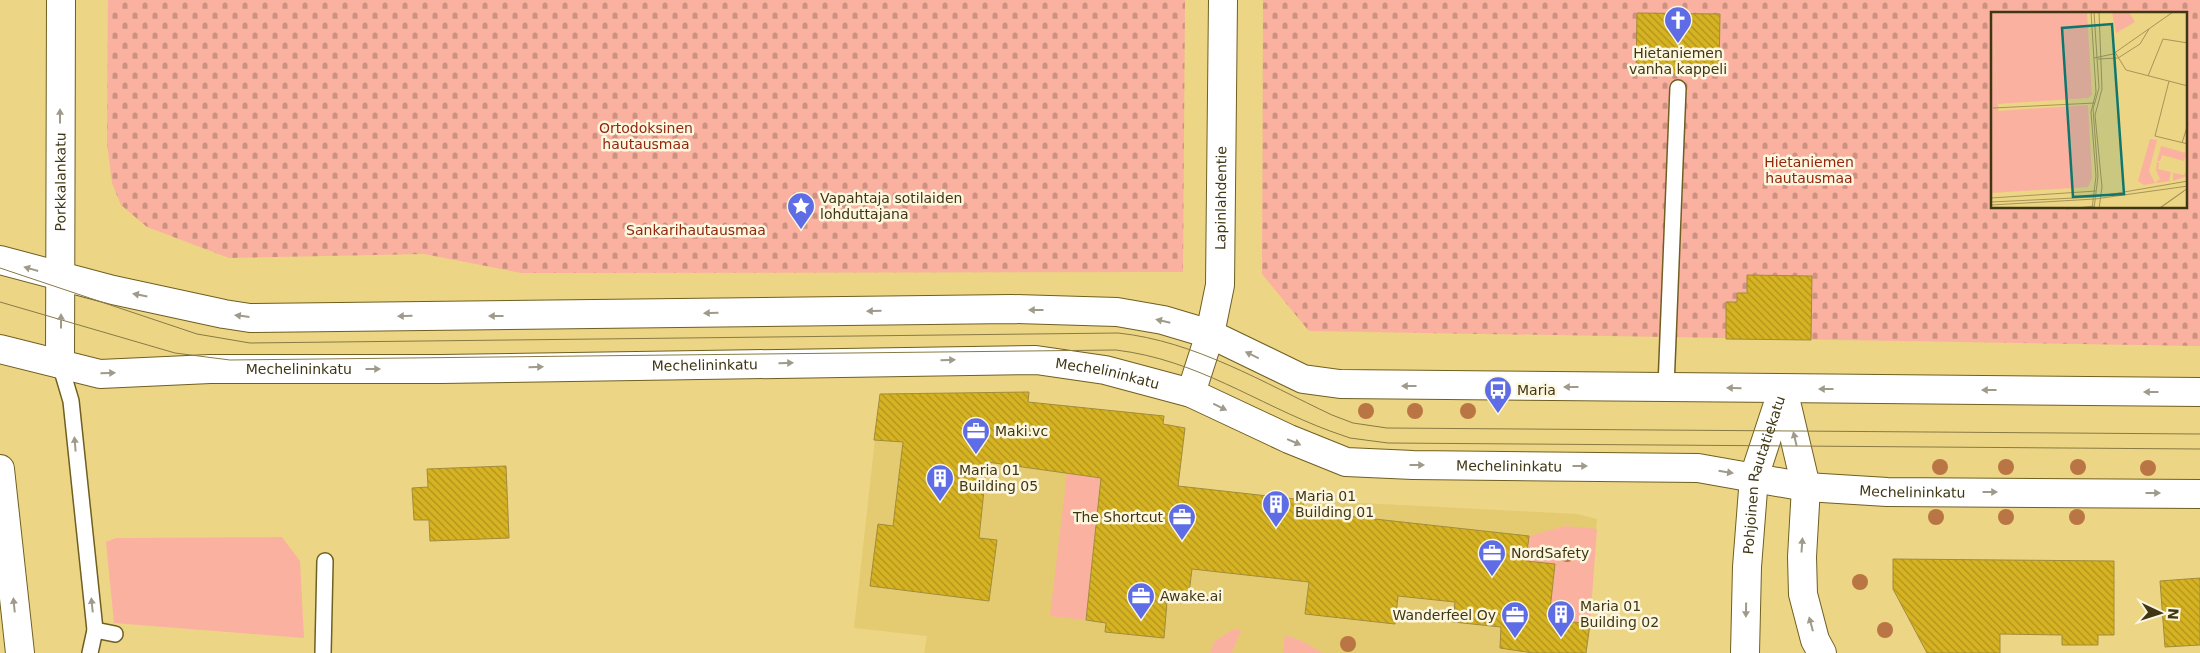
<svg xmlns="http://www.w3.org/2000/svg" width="2200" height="653" viewBox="0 0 2200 653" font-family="'DejaVu Sans',sans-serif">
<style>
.built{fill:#e4cb71}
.green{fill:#fbb1a0}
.cemetery{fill:url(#cemetery-stones);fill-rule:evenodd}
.building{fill:url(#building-back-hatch);stroke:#a28c3b}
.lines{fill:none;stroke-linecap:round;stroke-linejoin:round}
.service-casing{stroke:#705f21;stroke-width:18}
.minor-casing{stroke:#705f21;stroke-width:30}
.secondary-casing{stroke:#705f21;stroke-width:30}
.primary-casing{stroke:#705f21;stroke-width:30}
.service{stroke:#fff;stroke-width:15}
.minor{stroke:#fff;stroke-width:28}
.secondary{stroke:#fff;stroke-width:28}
.primary{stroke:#fff;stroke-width:28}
.tram{stroke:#887a44;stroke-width:1}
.tree{fill:#ba7544}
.oneway{fill:#9f9a8a}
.labels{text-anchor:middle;stroke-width:5;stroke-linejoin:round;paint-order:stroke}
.poi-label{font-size:14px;fill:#3f3614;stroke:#fdf7e0;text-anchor:start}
.park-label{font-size:14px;fill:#91270f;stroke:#fdf7e0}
.street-label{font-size:14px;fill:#3f3614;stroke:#fdf7e0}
.inset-road{fill:none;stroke:#a79558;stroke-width:1}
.view{fill:#0f766e;fill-opacity:0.15;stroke:#0f766e;stroke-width:2.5}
.inset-edge{fill:none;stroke:#3f3614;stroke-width:2.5}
</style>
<defs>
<pattern id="cemetery-stones" width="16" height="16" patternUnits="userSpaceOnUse" patternTransform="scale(1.25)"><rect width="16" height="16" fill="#fbb1a0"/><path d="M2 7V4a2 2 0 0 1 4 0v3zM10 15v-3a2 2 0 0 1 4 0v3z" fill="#cd9181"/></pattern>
<pattern id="building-back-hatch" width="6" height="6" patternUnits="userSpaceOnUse" patternTransform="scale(1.25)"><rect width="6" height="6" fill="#d6b322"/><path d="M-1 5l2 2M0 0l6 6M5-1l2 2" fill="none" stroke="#af921c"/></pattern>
</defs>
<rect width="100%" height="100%" fill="#ecd585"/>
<path class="built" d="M1029,392l-1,10 136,14 -1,8 22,4 -7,58 126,14 273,14 20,5 -11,134h-662l3,-17 -73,-8 26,-234z"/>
<g class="green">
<path d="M1102,461l-16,159 -36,-4 17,-143z"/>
<path d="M1565,526l32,3 -7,94 -41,-4 -23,-58 3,-25z"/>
<path d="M282,537l18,24 4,77 -190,-15 -8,-81 10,-4z"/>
<path d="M1233,629l8,1 -9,23h-22l4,-11z"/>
<path d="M1285,635l15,5 23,13h-40z"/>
</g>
<g class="cemetery">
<path d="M108,0h1077l-2,272 -662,1 -97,-19 -195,4 -82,-31 -26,-22 -9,-22 -5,-40z"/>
<path d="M1263,0h937v346l-891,-15 -47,-57zM1992,14h194v194h-194z"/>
</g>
<g class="building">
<path d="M1637,13l83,1 -1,60h-83z"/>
<path d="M1747,275l65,1 -1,64 -85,-1v-37h11v-9h10z"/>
<path d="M1029,392l-1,10 136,14 -1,8 22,4 -7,58 126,14 -2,11 227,25 -3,25 29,3 -6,55 41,5 -4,29h-53l-33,-5 1,-21 -48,-5 2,-20 -57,-6 -3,28 -90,-10 4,-32 -117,-13 -3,24 -21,-3 -4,48 -59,-6 1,-9 -20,-3 15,-142 -114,-16 -8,76 18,2 -8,61 -119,-15 8,-62 15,2 10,-84 -29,-2 6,-46z"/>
<path d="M506,466l3,72 -79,3 -1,-21h-15l-2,-32 16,-1 -1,-18z"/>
<path d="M1893,559l221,2v74h-16v10h-36v-10l-62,-1v19h-73l-34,-64z"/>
<path d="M2200,578v67l-35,2 -5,-66z"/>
</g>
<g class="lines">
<g class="service-casing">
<g id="service">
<path d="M60,364l11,37 24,229 -5,23"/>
<path d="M1666,387l12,-299"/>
<path d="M95,630l20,4"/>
<path d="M323,653l2,-92"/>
</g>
</g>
<g class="minor-casing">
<g id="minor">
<path id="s1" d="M1191,393l19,-59 10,-49 3,-285"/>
</g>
</g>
<g class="secondary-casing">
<g id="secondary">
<path d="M1783,389l23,98 -4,70 1,37 12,46 7,13"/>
<path d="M0,469l20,184"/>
<path id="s2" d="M1745,653l2,-86 7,-90 29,-88"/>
</g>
</g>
<g class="primary-casing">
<g id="primary">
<path d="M0,260l113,30 111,24 26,4 762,-9 105,3 46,8 47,14 93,45 37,5 860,8"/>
<path id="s3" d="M0,349l100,25 110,-5h231l595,-9 69,10 86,23 98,46 57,23 67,3 285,3 108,19 81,5 313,2"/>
<path id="s4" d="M60,364l1,-364"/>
</g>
</g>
<use href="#service" class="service"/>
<use href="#minor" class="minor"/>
<use href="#secondary" class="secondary"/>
<use href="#primary" class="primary"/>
<g class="tram">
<path d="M0,268l197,66 53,9 868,-10c77,8 146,50 214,82l21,8 34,5 813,6"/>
<path d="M0,302l175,51 55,7 886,-10c82,10 139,53 214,81l20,7 38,5 812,6"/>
</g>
</g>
<g class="tree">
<circle cx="1366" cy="411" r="8"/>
<circle cx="1415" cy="411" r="8"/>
<circle cx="1468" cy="411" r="8"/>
<circle cx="1940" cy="467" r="8"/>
<circle cx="2006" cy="467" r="8"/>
<circle cx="2078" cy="467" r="8"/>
<circle cx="2148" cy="468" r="8"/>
<circle cx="1936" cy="517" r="8"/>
<circle cx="2006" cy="517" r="8"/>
<circle cx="2077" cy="517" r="8"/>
<circle cx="1567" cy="554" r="8"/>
<circle cx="1860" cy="582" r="8"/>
<circle cx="1885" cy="630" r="8"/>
<circle cx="1348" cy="644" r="8"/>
</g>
<defs><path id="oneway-solid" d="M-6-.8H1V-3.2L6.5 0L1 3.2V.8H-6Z" transform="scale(1.25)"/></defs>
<g class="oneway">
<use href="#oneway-solid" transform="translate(60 116) rotate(-90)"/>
<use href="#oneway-solid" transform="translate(31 269) rotate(-164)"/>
<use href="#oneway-solid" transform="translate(140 295) rotate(-169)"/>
<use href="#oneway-solid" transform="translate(1036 310) rotate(-180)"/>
<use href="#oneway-solid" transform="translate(874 311) rotate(179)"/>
<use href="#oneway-solid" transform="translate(711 313) rotate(179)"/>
<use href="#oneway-solid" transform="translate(242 316) rotate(-173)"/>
<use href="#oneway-solid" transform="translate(405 316) rotate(179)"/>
<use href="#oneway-solid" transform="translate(496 316) rotate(180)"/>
<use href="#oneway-solid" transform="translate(61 321) rotate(-90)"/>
<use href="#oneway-solid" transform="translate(1163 321) rotate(-167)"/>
<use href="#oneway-solid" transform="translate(1252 355) rotate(-154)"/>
<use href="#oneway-solid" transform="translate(948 360) rotate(-1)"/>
<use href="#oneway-solid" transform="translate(786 363) rotate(-1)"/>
<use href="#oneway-solid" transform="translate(536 367) rotate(-1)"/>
<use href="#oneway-solid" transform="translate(373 369)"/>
<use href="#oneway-solid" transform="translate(108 373) rotate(-1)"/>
<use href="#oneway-solid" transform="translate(1409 386) rotate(-180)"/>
<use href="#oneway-solid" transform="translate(1571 387) rotate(-180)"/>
<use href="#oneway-solid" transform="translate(1734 388) rotate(-179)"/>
<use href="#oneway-solid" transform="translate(1826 389) rotate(-180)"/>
<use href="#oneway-solid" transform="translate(1989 390) rotate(-180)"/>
<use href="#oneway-solid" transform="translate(2151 392) rotate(-180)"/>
<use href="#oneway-solid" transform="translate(1220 407) rotate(26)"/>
<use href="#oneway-solid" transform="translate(1795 439) rotate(-103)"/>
<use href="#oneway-solid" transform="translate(1294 442) rotate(23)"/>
<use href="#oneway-solid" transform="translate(75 444) rotate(-95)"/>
<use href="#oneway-solid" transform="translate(1417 465)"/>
<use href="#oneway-solid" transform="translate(1580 466)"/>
<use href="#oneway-solid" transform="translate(1726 472) rotate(9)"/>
<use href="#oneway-solid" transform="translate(1990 492)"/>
<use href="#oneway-solid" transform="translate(2153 493)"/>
<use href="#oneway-solid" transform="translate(1802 545) rotate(-86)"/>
<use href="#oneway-solid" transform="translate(14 605) rotate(-96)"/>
<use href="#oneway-solid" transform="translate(92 605) rotate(-96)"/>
<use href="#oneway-solid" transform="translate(1746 610) rotate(91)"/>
<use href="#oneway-solid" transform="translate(1811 624) rotate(-105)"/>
</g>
<defs>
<g id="church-pin" transform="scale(1.4375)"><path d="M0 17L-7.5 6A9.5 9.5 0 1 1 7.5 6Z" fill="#5e6de5" stroke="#fdf7e0"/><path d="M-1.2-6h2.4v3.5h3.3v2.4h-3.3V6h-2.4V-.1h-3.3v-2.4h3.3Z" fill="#fff"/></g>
<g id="sight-pin" transform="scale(1.4375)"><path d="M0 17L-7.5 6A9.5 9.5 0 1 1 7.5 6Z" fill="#5e6de5" stroke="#fdf7e0"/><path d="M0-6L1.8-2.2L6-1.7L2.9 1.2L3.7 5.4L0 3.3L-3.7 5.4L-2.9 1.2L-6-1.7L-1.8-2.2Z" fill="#fff"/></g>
<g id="bus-pin" transform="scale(1.4375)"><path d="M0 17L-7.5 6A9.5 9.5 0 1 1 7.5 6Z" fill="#5e6de5" stroke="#fdf7e0"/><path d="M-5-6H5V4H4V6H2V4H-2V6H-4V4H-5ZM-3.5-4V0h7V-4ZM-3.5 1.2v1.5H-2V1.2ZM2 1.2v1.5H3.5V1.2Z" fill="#fff"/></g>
<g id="office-pin" transform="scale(1.4375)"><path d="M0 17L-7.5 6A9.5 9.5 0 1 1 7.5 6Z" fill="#5e6de5" stroke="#fdf7e0"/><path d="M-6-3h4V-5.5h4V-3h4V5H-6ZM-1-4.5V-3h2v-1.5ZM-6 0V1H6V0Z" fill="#fff"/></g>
<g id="building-pin" transform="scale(1.4375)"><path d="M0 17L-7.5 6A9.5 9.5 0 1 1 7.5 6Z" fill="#5e6de5" stroke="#fdf7e0"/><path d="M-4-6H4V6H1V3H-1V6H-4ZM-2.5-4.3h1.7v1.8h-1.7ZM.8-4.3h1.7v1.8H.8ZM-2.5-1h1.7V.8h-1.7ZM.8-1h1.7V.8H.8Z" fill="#fff"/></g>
</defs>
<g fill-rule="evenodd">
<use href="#church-pin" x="1678" y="20"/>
<use href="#sight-pin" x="801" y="206"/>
<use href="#bus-pin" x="1498" y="390"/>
<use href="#office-pin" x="976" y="431"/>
<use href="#building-pin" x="940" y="478"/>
<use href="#building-pin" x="1276" y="504"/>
<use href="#office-pin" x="1182" y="517"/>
<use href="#office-pin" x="1492" y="553"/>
<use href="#office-pin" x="1141" y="596"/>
<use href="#building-pin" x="1561" y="614"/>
<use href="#office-pin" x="1515" y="615"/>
</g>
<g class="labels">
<g class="poi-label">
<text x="1678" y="58" text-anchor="middle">Hietaniemen<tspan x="1678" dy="16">vanha kappeli</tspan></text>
<text x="820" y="203">Vapahtaja sotilaiden<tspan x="820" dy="16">lohduttajana</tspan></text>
<text x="1517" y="395">Maria</text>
<text x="995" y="436">Maki.vc</text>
<text x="959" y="475">Maria 01<tspan x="959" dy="16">Building 05</tspan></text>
<text x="1295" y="501">Maria 01<tspan x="1295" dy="16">Building 01</tspan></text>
<text x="1163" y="522" text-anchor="end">The Shortcut</text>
<text x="1511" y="558">NordSafety</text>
<text x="1160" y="601">Awake.ai</text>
<text x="1580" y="611">Maria 01<tspan x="1580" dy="16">Building 02</tspan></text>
<text x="1496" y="620" text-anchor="end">Wanderfeel Oy</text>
</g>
<g class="park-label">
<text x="646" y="133">Ortodoksinen<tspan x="646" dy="16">hautausmaa</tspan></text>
<text x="1809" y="167">Hietaniemen<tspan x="1809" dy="16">hautausmaa</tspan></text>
<text x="696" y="235">Sankarihautausmaa</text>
</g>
<g class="street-label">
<text dy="5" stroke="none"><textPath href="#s4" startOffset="182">Porkkalankatu</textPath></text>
<text dy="5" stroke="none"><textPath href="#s1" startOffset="199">Lapinlahdentie</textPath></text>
<text dy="5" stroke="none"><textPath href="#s3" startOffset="708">Mechelininkatu</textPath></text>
<text dy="5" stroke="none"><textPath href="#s3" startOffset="302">Mechelininkatu</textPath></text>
<text dy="5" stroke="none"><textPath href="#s3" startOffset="1112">Mechelininkatu</textPath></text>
<text dy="5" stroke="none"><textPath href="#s3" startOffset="1531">Mechelininkatu</textPath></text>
<text dy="5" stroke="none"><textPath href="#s2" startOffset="180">Pohjoinen Rautatiekatu</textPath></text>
<text dy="5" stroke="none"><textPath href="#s3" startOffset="1936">Mechelininkatu</textPath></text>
</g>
</g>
<g transform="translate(1991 12)">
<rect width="196" height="196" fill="#ecd585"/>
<path d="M0,0h6l-5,1 8,122h-9zM121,0h17l6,10 -19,11zM159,127l7,1 -8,31 6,12 -11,2 -6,-4z" fill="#fbb1a0"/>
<path d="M1,0h95l5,83 -4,3 -90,6zM97,93l4,73 -4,9 -97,6v-58h9l-2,-24z" fill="#fbb1a0"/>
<path d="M170,134l25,7 -2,8 -22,-6 -2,6h-3zM166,150l2,1 -1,6 13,3 -2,9h4v-8l11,2 3,-4v5l-14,5 -18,2 5,-4 -4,-9z" fill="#fbb1a0"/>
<path class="inset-road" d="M100,0l5,80 -5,20 5,64 -4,33M108,0l3,77 -7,26 7,72 -3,22M124,40l11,18 62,16M103,46l19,-4 60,-42M107,47l20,-1 22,-14 9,-15M157,64l15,-37 25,4M178,69l-14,55 33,8M2,96l102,-5M191,131l6,-19M0,186l105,-7M0,190l104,-5 93,-16M0,193l104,-6 93,-13M75,197l29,-3M103,197l4,-33 -5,-67 6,-21 -5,-76M167,197l30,-21M168,197l25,-18"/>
<path class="view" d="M121,12l12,170 -51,3 -11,-169z"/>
<rect width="196" height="196" class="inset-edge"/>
</g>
<g transform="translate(2160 613) rotate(94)" stroke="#fdf7e0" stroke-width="4" paint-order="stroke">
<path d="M0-4L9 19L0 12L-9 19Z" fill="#3f3614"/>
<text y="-8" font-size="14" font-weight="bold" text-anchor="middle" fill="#3f3614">N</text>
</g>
</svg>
